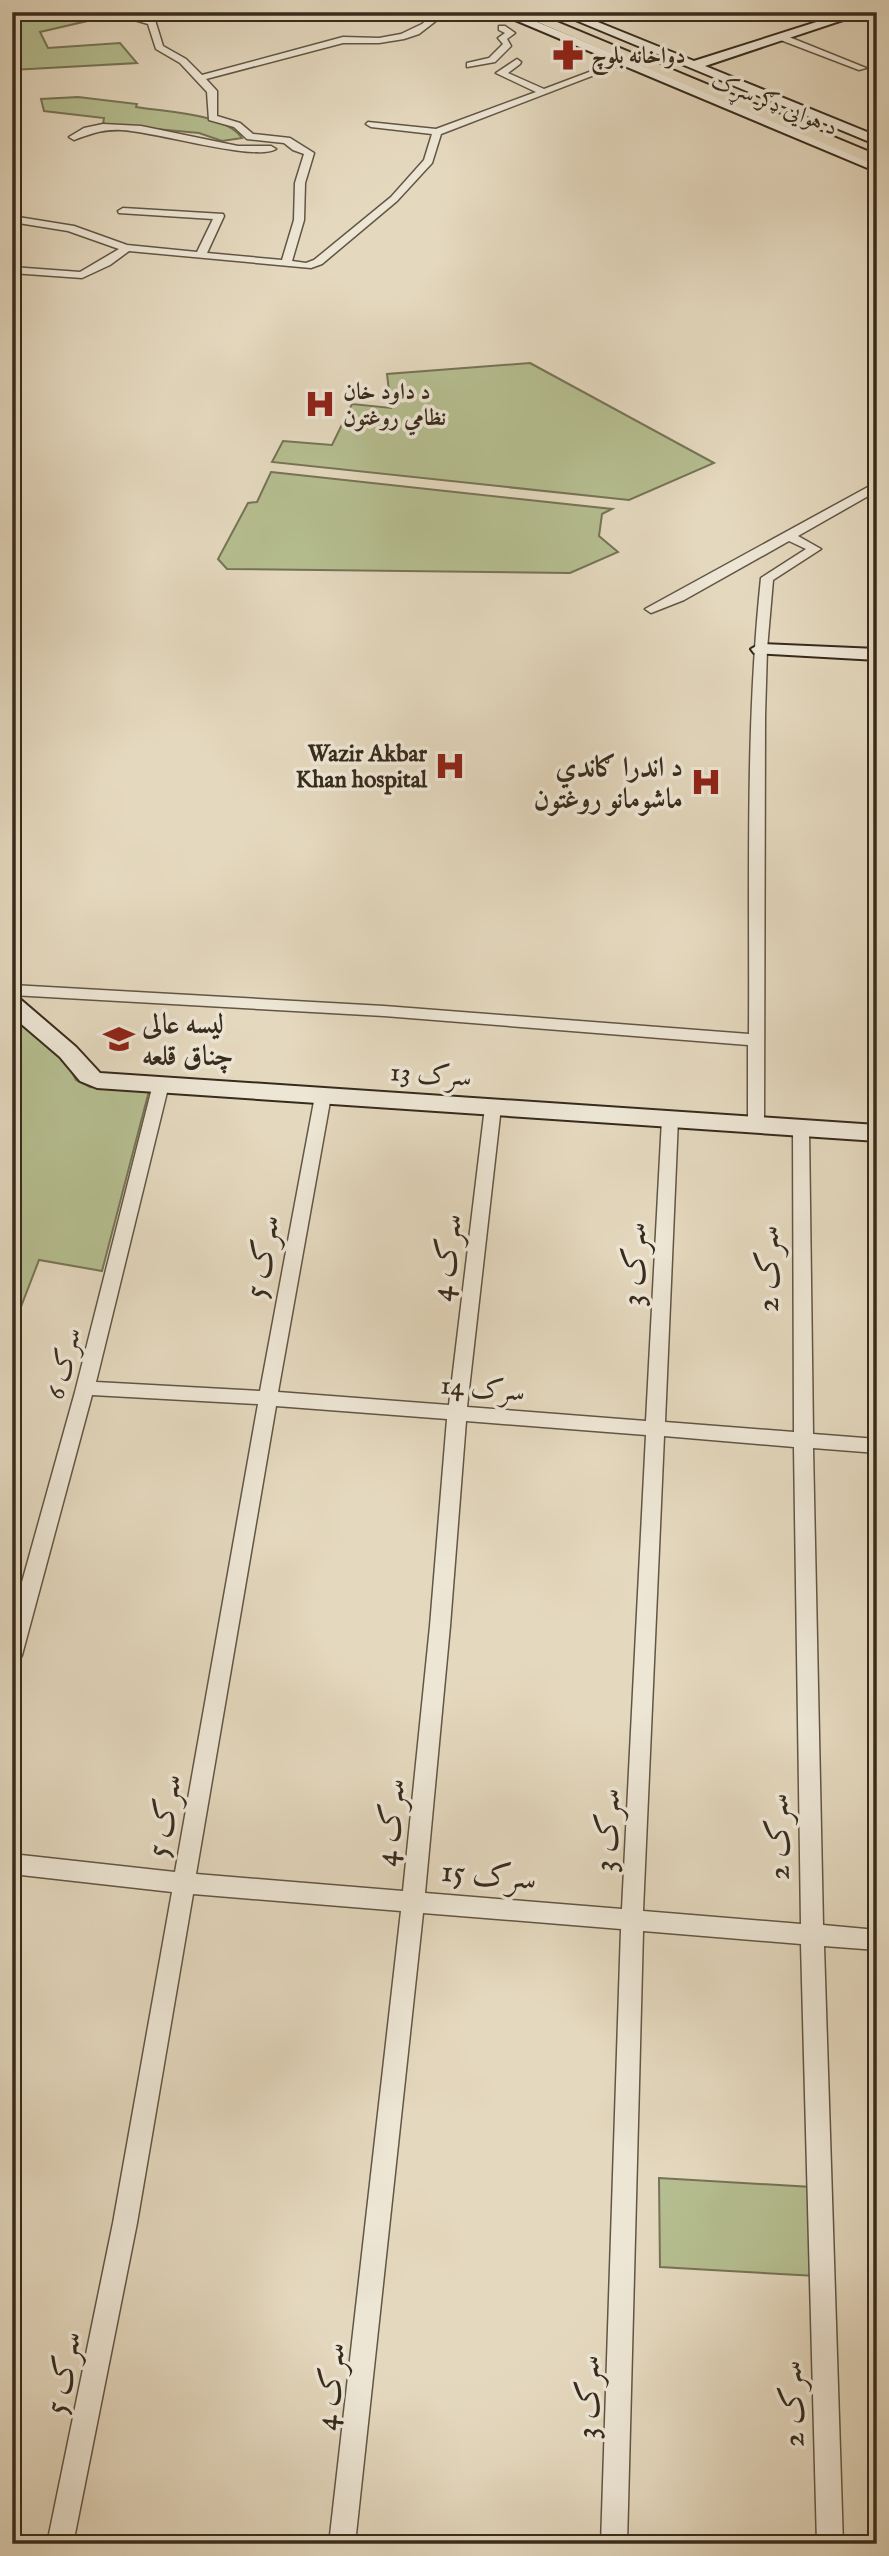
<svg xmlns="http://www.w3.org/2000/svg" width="889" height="2556" viewBox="0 0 889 2556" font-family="'IM FELL English',Amiri,serif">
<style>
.green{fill:#b5be90;stroke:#767456;stroke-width:2}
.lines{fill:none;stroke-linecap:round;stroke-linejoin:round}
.street-casing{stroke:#625644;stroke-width:3}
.secondary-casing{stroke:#372b1c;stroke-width:4}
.primary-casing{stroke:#372b1c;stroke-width:4}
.street{fill:#ede6d5;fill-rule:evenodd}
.secondary{fill:#ede6d5;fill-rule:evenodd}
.primary{fill:#e4d8be;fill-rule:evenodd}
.labels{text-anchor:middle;stroke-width:7;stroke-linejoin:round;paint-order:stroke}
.far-poi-label{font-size:23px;font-weight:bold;fill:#372b1c;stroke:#ede6d5;text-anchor:start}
.far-street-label{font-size:23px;fill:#372b1c;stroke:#ede6d5}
.poi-label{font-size:28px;font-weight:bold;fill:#372b1c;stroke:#ede6d5;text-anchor:end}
.street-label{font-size:28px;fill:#372b1c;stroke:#ede6d5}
.near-street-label{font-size:33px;fill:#372b1c;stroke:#ede6d5}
</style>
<rect width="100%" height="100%" fill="#e4d8be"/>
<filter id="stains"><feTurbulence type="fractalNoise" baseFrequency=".00286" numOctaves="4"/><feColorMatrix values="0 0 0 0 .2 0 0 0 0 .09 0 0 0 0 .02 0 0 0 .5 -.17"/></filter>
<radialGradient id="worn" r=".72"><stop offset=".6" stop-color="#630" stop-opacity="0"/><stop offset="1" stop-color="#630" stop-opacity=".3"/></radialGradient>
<g class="green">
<path d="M12,12h91l-7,7 -56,13 8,16 72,-5 17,20 -125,7z"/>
<path d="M78,97l59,7 -1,3c30,5 88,6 106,31l-20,3 -23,-8 -96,-9 1,-6 -60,-7 -3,-12z"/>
<path d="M530,363l184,100 -85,37 -357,-38 11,-21 49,4 20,-41 39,4 -4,-34z"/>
<path d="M271,472l341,37 -10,5 -3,22 19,16 -48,21 -343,-4 -9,-10 30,-56 9,-1z"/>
<path d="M12,1014l54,47 10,19 14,7 59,4 -47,180 -63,-11 -27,70z"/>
<path d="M659,2178l153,9 4,89 -156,-9z"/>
</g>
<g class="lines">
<g class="street-casing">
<g id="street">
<path d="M108,12h15l32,8 8,26 23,13 16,16 141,-38 36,1 22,-4 21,-10 9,-8 17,-4h36l-16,7 -12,-3 -19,4 -18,14 -15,5 -25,4h-36l-137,36 11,12v25l23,7 13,11 37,4 24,15 -9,30 -1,37 -12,41 14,2 8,-3 77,-63 33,-37 8,-26 -61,-7 -5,-3 2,-2 68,7 100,-37 -40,-19 21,-14 4,3 -1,2 -12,9 36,16 85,-32 7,2 -195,75 -9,29 -35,38 -75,63 -11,4 -182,-17 -19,14 -28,13 -70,-5v-6l68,5 39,-23 -51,-18 -56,-9v-6l62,10 53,19 70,7 16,-33 -94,-6 -1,-2 5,-3 100,6 1,2 -17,37 75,7 12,-40 1,-37 9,-29 -11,-4 -9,-7 -37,-4 -13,-12 -25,-7 -2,-28 -27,-29 -24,-14 -8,-25z"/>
<path d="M811,12h12l17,8 -7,2z"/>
<path d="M499,26h6l10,7 -8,6 4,7 -16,16 -28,5v-4l22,-5 14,-14 -5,-6 7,-5 -6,-3z"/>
<path d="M778,35h6l82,33 -7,2 -81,-31z"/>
<path d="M103,124l38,2 97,20h33l5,3c-21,13 -122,-18 -155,-19 -18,-1 -30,4 -47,10l-5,-3 15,-9z"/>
<path d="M877,482v9l-79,45 23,13 -48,31 -6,69 -2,67 -1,409 -2,4 -6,2 -8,-6v-80l-364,-29 -372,-21v-10l372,21 365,28c1,-152 -4,-305 12,-456l45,-29 -17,-8 -105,59 -33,13 -6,-4z"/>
<path d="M161,1079l8,5 -73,298 164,9 55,-295 8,-5 8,5 -53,296 171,13 36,-298 8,-6 8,6 -34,300 179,14 16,-302 8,-6 8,6 -13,303 129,10 -1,-304 8,-6 8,6 4,306 64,5v14l-64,-5 10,477 54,5v20l-53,-4 19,598h-26l-16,-600 -158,-13 -16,613h-26l20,-615 -198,-16 -68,631h-26l72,-633 -208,-17 -56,329 -64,321h-26l66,-321 59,-331 -160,-18v-20l163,18 83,-468 -166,-9 -70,260 -3,6 -7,2v-45l63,-226 78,-308zM276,1406l171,13 -17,207 -27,265 -207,-17zM466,1421l180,14 -24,474 -197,-16 25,-267zM664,1436l130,11 7,477 -158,-13z"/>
</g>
</g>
<g class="secondary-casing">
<g id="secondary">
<path d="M496,12h17l364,151v9z"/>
<path d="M556,12h17l121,49 154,-49h19l-162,54 172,70v9z"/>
<path d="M760,644l117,5v11l-123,-7 -3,-4z"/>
<path d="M12,997l8,2 56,48 24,26 777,52v16l-780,-53 -17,-7 -20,-24 -48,-41z"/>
</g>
</g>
<g class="primary-casing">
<path id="primary" d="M514,12h19l344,143v11z"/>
</g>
<use href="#street" class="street"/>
<use href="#secondary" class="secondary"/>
<use href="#primary" class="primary"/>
</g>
<defs>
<g id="pharmacy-bare" transform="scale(2.415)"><path d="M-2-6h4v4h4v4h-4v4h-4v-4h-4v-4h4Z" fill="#8f2418" stroke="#ede6d5" stroke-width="2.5" paint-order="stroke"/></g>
<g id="hospital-bare" transform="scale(2.415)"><path d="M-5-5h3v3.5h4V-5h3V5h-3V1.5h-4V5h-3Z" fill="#8f2418" stroke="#ede6d5" stroke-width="2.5" paint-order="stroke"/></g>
<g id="school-bare" transform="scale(2.415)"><path d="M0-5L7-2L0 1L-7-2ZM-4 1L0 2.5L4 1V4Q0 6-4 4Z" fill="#8f2418" stroke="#ede6d5" stroke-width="2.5" paint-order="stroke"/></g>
</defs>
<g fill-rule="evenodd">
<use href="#pharmacy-bare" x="568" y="55"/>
<use href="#hospital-bare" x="320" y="404"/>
<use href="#hospital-bare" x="450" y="766"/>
<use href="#hospital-bare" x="706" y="782"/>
<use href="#school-bare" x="119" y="1039"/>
</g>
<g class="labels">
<g class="far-poi-label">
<text x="591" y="63">دواخانه بلوچ</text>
<text x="343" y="399">د داود خان<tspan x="343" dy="26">نظامي روغتون</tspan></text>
<text x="427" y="761" text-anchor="end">Wazir Akbar<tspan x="427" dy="26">Khan hospital</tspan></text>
</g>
<g class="far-street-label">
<text transform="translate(775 103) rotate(22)" y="8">د هوایی ډګر سړک</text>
</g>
<g class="poi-label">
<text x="683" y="776">د اندرا ګاندي<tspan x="683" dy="32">ماشومانو روغتون</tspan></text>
<text x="142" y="1033" text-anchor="start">لیسه عالی<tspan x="142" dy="32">چناق قلعه</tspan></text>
</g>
<g class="street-label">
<text transform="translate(431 1073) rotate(4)" y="10">سرک 13</text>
<text transform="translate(62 1363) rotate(-76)" y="10">سرک 6</text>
<text transform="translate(483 1387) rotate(5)" y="10">سرک 14</text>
</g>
<g class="near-street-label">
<text transform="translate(260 1256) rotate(-80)" y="12">سرک 5</text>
<text transform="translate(444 1257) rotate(-83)" y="12">سرک 4</text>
<text transform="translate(632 1264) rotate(-88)" y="12">سرک 3</text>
<text transform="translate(766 1269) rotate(-90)" y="12">سرک 2</text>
<text transform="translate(162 1815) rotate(-80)" y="12">سرک 5</text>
<text transform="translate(388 1822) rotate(-84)" y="12">سرک 4</text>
<text transform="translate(605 1830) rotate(-87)" y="12">سرک 3</text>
<text transform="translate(776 1837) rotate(-91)" y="12">سرک 2</text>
<text transform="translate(489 1873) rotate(5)" y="12">سرک 15</text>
<text transform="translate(61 2372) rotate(-79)" y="12">سرک 5</text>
<text transform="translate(328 2386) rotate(-84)" y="12">سرک 4</text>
<text transform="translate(586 2397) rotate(-89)" y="12">سرک 3</text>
<text transform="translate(790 2404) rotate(-92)" y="12">سرک 2</text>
</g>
</g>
<rect width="889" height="2556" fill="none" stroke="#e4d8be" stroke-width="42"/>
<rect x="14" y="14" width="861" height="2528" fill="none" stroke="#372b1c" stroke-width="3.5"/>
<rect x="21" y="21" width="847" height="2514" fill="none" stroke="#372b1c" stroke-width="2"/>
<rect width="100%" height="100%" filter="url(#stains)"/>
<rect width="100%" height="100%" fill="url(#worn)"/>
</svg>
